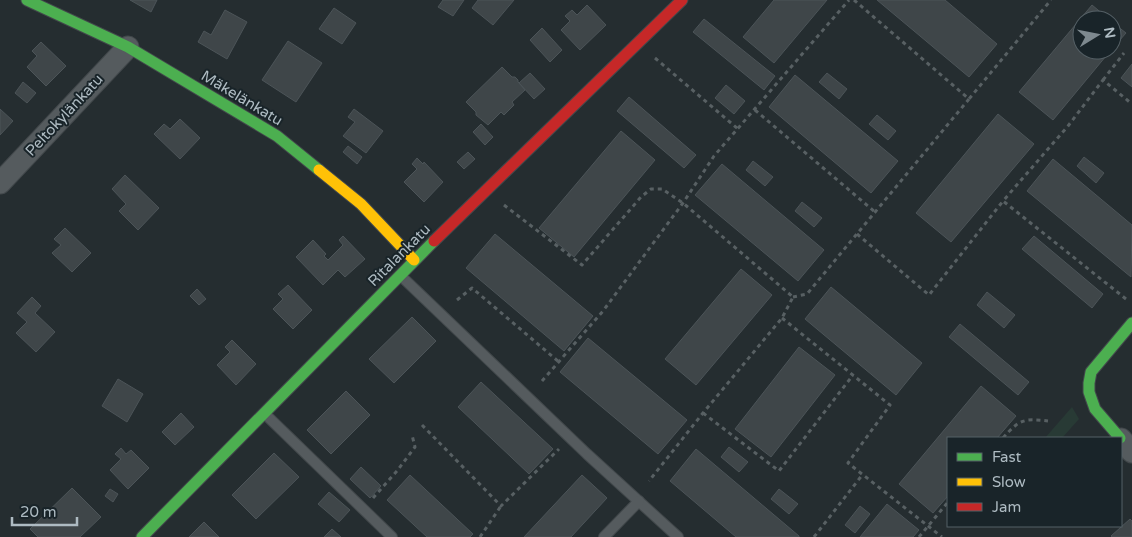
<svg xmlns="http://www.w3.org/2000/svg" width="1132" height="537" viewBox="0 0 1132 537" font-family="'Varela Round',sans-serif">
<style>
.green{fill:#283a35}
.building{fill:#3f4649;stroke:#4c5458}
.lines{fill:none;stroke-linecap:round;stroke-linejoin:round}
.lane-casing{stroke:#42484b;stroke-width:12}
.street-casing{stroke:#42484b;stroke-width:23}
.fast-casing{stroke:#42484b;stroke-width:13}
.slow-casing{stroke:#42484b;stroke-width:13}
.jam-casing{stroke:#42484b;stroke-width:13}
.path{stroke:#586063;stroke-width:3;stroke-dasharray:4 4;stroke-linecap:butt}
.lane{stroke:#555b5e;stroke-width:10}
.street{stroke:#555b5e;stroke-width:21}
.fast{stroke:#4caf50;stroke-width:11}
.slow{stroke:#ffc107;stroke-width:11}
.jam{stroke:#c62828;stroke-width:11}
.labels{text-anchor:middle;stroke-width:4;stroke-linejoin:round;paint-order:stroke}
.street-label{font-size:15px;fill:#aebbc2;stroke:#192429}
</style>
<rect width="100%" height="100%" fill="#252d30"/>
<path class="green" d="M1072,407l7,12 -17,19h-17z"/>
<g class="building">
<path d="M130,0h27l-6,12z"/>
<path d="M443,0h21l-11,16 -15,-9z"/>
<path d="M478,0h36l-21,25 -21,-17z"/>
<path d="M774,0h53l-53,63 -31,-26z"/>
<path d="M877,0h68l52,44 -28,33z"/>
<path d="M587,5l19,20 -26,25 -19,-20 9,-9 -5,-5 7,-6 5,5z"/>
<path d="M1092,5l18,15h-28v30h29l-58,70 -34,-28z"/>
<path d="M334,8l22,15 -14,21 -23,-15z"/>
<path d="M225,10l22,12 -20,37 -29,-17 6,-11 7,4z"/>
<path d="M704,19l71,57 -11,14 -71,-58z"/>
<path d="M1112,22l14,11 -14,16z"/>
<path d="M542,28l20,22 -12,12 -20,-22z"/>
<path d="M288,41l34,22 -26,39 -34,-22z"/>
<path d="M41,42l25,24 -20,20 -19,-19 10,-11 -5,-5z"/>
<path d="M1132,64v23l-11,-9z"/>
<path d="M502,67l10,10h3l3,3v2l7,8 -13,12 2,3 -10,10 -3,-3 -13,13 -12,-10v-3l-10,-10z"/>
<path d="M530,73l15,16 -11,10 -15,-16z"/>
<path d="M827,73l20,16 -8,10 -20,-17z"/>
<path d="M795,75l103,86 -27,32 -102,-86z"/>
<path d="M23,82l13,11 -9,10 -12,-10z"/>
<path d="M726,85l19,16 -11,13 -19,-16z"/>
<path d="M629,97l67,58 -12,13 -67,-57z"/>
<path d="M0,109l13,12 -13,14z"/>
<path d="M354,109l29,22 -17,22 -23,-17 12,-14 -7,-5z"/>
<path d="M998,114l36,30 -83,98 -35,-29z"/>
<path d="M877,115l19,16 -8,9 -19,-16z"/>
<path d="M180,119l20,19 -20,21 -26,-25 10,-10 6,5z"/>
<path d="M481,124l12,13 -8,8 -12,-13z"/>
<path d="M621,131l34,29 -81,97 -35,-29z"/>
<path d="M348,146l14,11 -5,7 -14,-12z"/>
<path d="M468,152l7,7 -11,10 -7,-7z"/>
<path d="M1084,157l20,16 -8,10 -19,-17z"/>
<path d="M417,158l6,6 1,-2 19,20 -19,20 -20,-20 13,-13 -5,-5z"/>
<path d="M1053,159l79,66 -1,52 -104,-86z"/>
<path d="M753,161l20,16 -8,9 -19,-16z"/>
<path d="M722,164l102,86 -26,31 -103,-86z"/>
<path d="M125,175l34,33 -21,22 -19,-19 7,-7 -14,-15z"/>
<path d="M802,202l20,16 -8,9 -19,-16z"/>
<path d="M65,228l26,25 -19,19 -20,-19 9,-8 -7,-6z"/>
<path d="M495,234l98,82 -29,35 -98,-83z"/>
<path d="M343,236l22,23 -20,18 -7,-7 -15,15 -27,-28 17,-17 13,14 -2,2 4,4 15,-15 -4,-5z"/>
<path d="M1034,236l69,58 -11,14 -70,-59z"/>
<path d="M741,269l31,26 -76,90 -31,-26z"/>
<path d="M288,285l24,25 -19,19 -20,-20 10,-10 -5,-5z"/>
<path d="M831,287l91,76 -26,32 -91,-76z"/>
<path d="M197,289l9,10 -7,6 -9,-9z"/>
<path d="M987,292l28,23 -11,13 -27,-23z"/>
<path d="M32,297l9,9 -6,7 20,19 -19,20 -20,-19 11,-11 -10,-9z"/>
<path d="M412,317l24,24 -42,42 -25,-24z"/>
<path d="M960,324l69,58 -11,13 -69,-58z"/>
<path d="M588,338l99,82 -29,34 -98,-82z"/>
<path d="M232,340l24,24 -20,21 -19,-20 13,-13 -5,-5z"/>
<path d="M799,347l36,28 -64,82 -36,-28z"/>
<path d="M118,379l25,15 -16,28 -25,-16z"/>
<path d="M481,382l72,67 -24,25 -71,-67z"/>
<path d="M981,386l35,30 -19,22h-49v58l-15,17 -34,-29z"/>
<path d="M346,391l24,24 -39,39 -24,-24z"/>
<path d="M181,413l13,14 -19,18 -13,-13z"/>
<path d="M729,447l19,15 -9,10 -18,-15z"/>
<path d="M121,448l5,6 5,-4 18,18 -21,21 -18,-19 11,-11 -6,-5z"/>
<path d="M696,449l103,87v1h-63l-66,-56z"/>
<path d="M274,453l25,24 -43,42 -24,-24z"/>
<path d="M361,467l20,19 -11,12 -20,-19z"/>
<path d="M410,475l63,59 -3,3h-43l-40,-37z"/>
<path d="M582,475l25,23 -36,39h-47z"/>
<path d="M72,488l29,29 -21,20h-42l-8,-8z"/>
<path d="M110,489l8,5 -5,8 -8,-6z"/>
<path d="M779,489l19,15 -9,10 -18,-15z"/>
<path d="M329,492l21,18 -11,12 -21,-18z"/>
<path d="M887,504l32,26 -6,7h-53z"/>
<path d="M860,506l10,8 -15,19 -10,-8z"/>
<path d="M1130,519l2,2v16h-20l-1,-1z"/>
<path d="M204,522l15,15h-30z"/>
<path d="M332,529l9,8h-17z"/>
</g>
<g class="lines">
<g class="lane-casing">
<g id="lane">
<path d="M401,276l186,178 91,83"/>
<path d="M265,414l127,123"/>
<path d="M604,537l35,-36"/>
</g>
</g>
<g class="street-casing">
<g id="street">
<path d="M0,183l128,-136"/>
<path d="M1121,439l11,13"/>
</g>
</g>
<g class="fast-casing">
<g id="fast">
<path d="M27,0l101,47 149,89 42,34"/>
<path d="M1120,438l-25,-29 -6,-17v-9l2,-11 41,-49"/>
<path d="M142,537l292,-296"/>
</g>
</g>
<g class="slow-casing">
<path id="slow" d="M319,170l42,34 53,56"/>
</g>
<g class="jam-casing">
<path id="jam" d="M434,241l248,-241"/>
</g>
<g class="path">
<path d="M854,0l115,99 82,-99"/>
<path d="M655,58l83,71"/>
<path d="M1103,80l21,-27"/>
<path d="M755,110l120,102"/>
<path d="M504,205l78,60 59,-68 10,-8h11l21,14 110,94 -11,21 -79,95 -54,68"/>
<path d="M857,234l72,61 74,-94"/>
<path d="M793,297l14,-3 162,-195"/>
<path d="M1126,299l-123,-98 65,-75 35,-46 29,24"/>
<path d="M457,300l15,-12 87,74"/>
<path d="M782,318l108,87 -42,58 94,74"/>
<path d="M542,381l61,-70 80,-108 31,-47 135,-156"/>
<path d="M703,413l76,58 74,-96"/>
<path d="M422,425l79,81 58,-57"/>
<path d="M1003,438c16,-18 20,-20 45,-17"/>
<path d="M373,498l24,-27 18,-24 -3,-12"/>
<path d="M480,537l21,-31"/>
<path d="M814,537l49,-63"/>
<path d="M919,537l29,-35"/>
</g>
<use href="#lane" class="lane"/>
<use href="#street" class="street"/>
<use href="#fast" class="fast"/>
<use href="#slow" class="slow"/>
<use href="#jam" class="jam"/>
</g>
<g class="labels">
<g class="street-label">
<text transform="translate(242 98) rotate(31)" y="5">Mäkelänkatu</text>
<text transform="translate(64 115) rotate(-47)" y="5">Peltokylänkatu</text>
<text transform="translate(399 255) rotate(-45)" y="5">Ritalankatu</text>
</g>
</g>
<rect x="947" y="437" width="175" height="90" fill="#192429" stroke="#556066"/>
<rect x="957" y="453" width="25" height="8" fill="#4caf50" stroke="#556066"/>
<text x="992" y="462" font-size="15" fill="#aebbc2">Fast</text>
<rect x="957" y="478" width="25" height="8" fill="#ffc107" stroke="#556066"/>
<text x="992" y="487" font-size="15" fill="#aebbc2">Slow</text>
<rect x="957" y="503" width="25" height="8" fill="#c62828" stroke="#556066"/>
<text x="992" y="512" font-size="15" fill="#aebbc2">Jam</text>
<g transform="translate(1097 35) rotate(80)"><circle r="24" fill="#192429" stroke="#556066"/>
<path d="M0-4L9 19L0 12L-9 19Z" fill="#7e898f"/>
<text y="-8" font-size="14" font-weight="bold" text-anchor="middle" fill="#aebbc2">N</text>
</g>
<path d="M12 517v8h65v-8" fill="none" stroke="#aebbc2" stroke-width="2.5"/>
<text x="20" y="517" font-size="15" fill="#aebbc2" stroke="#192429" stroke-width="4" paint-order="stroke">20 m</text>
</svg>
